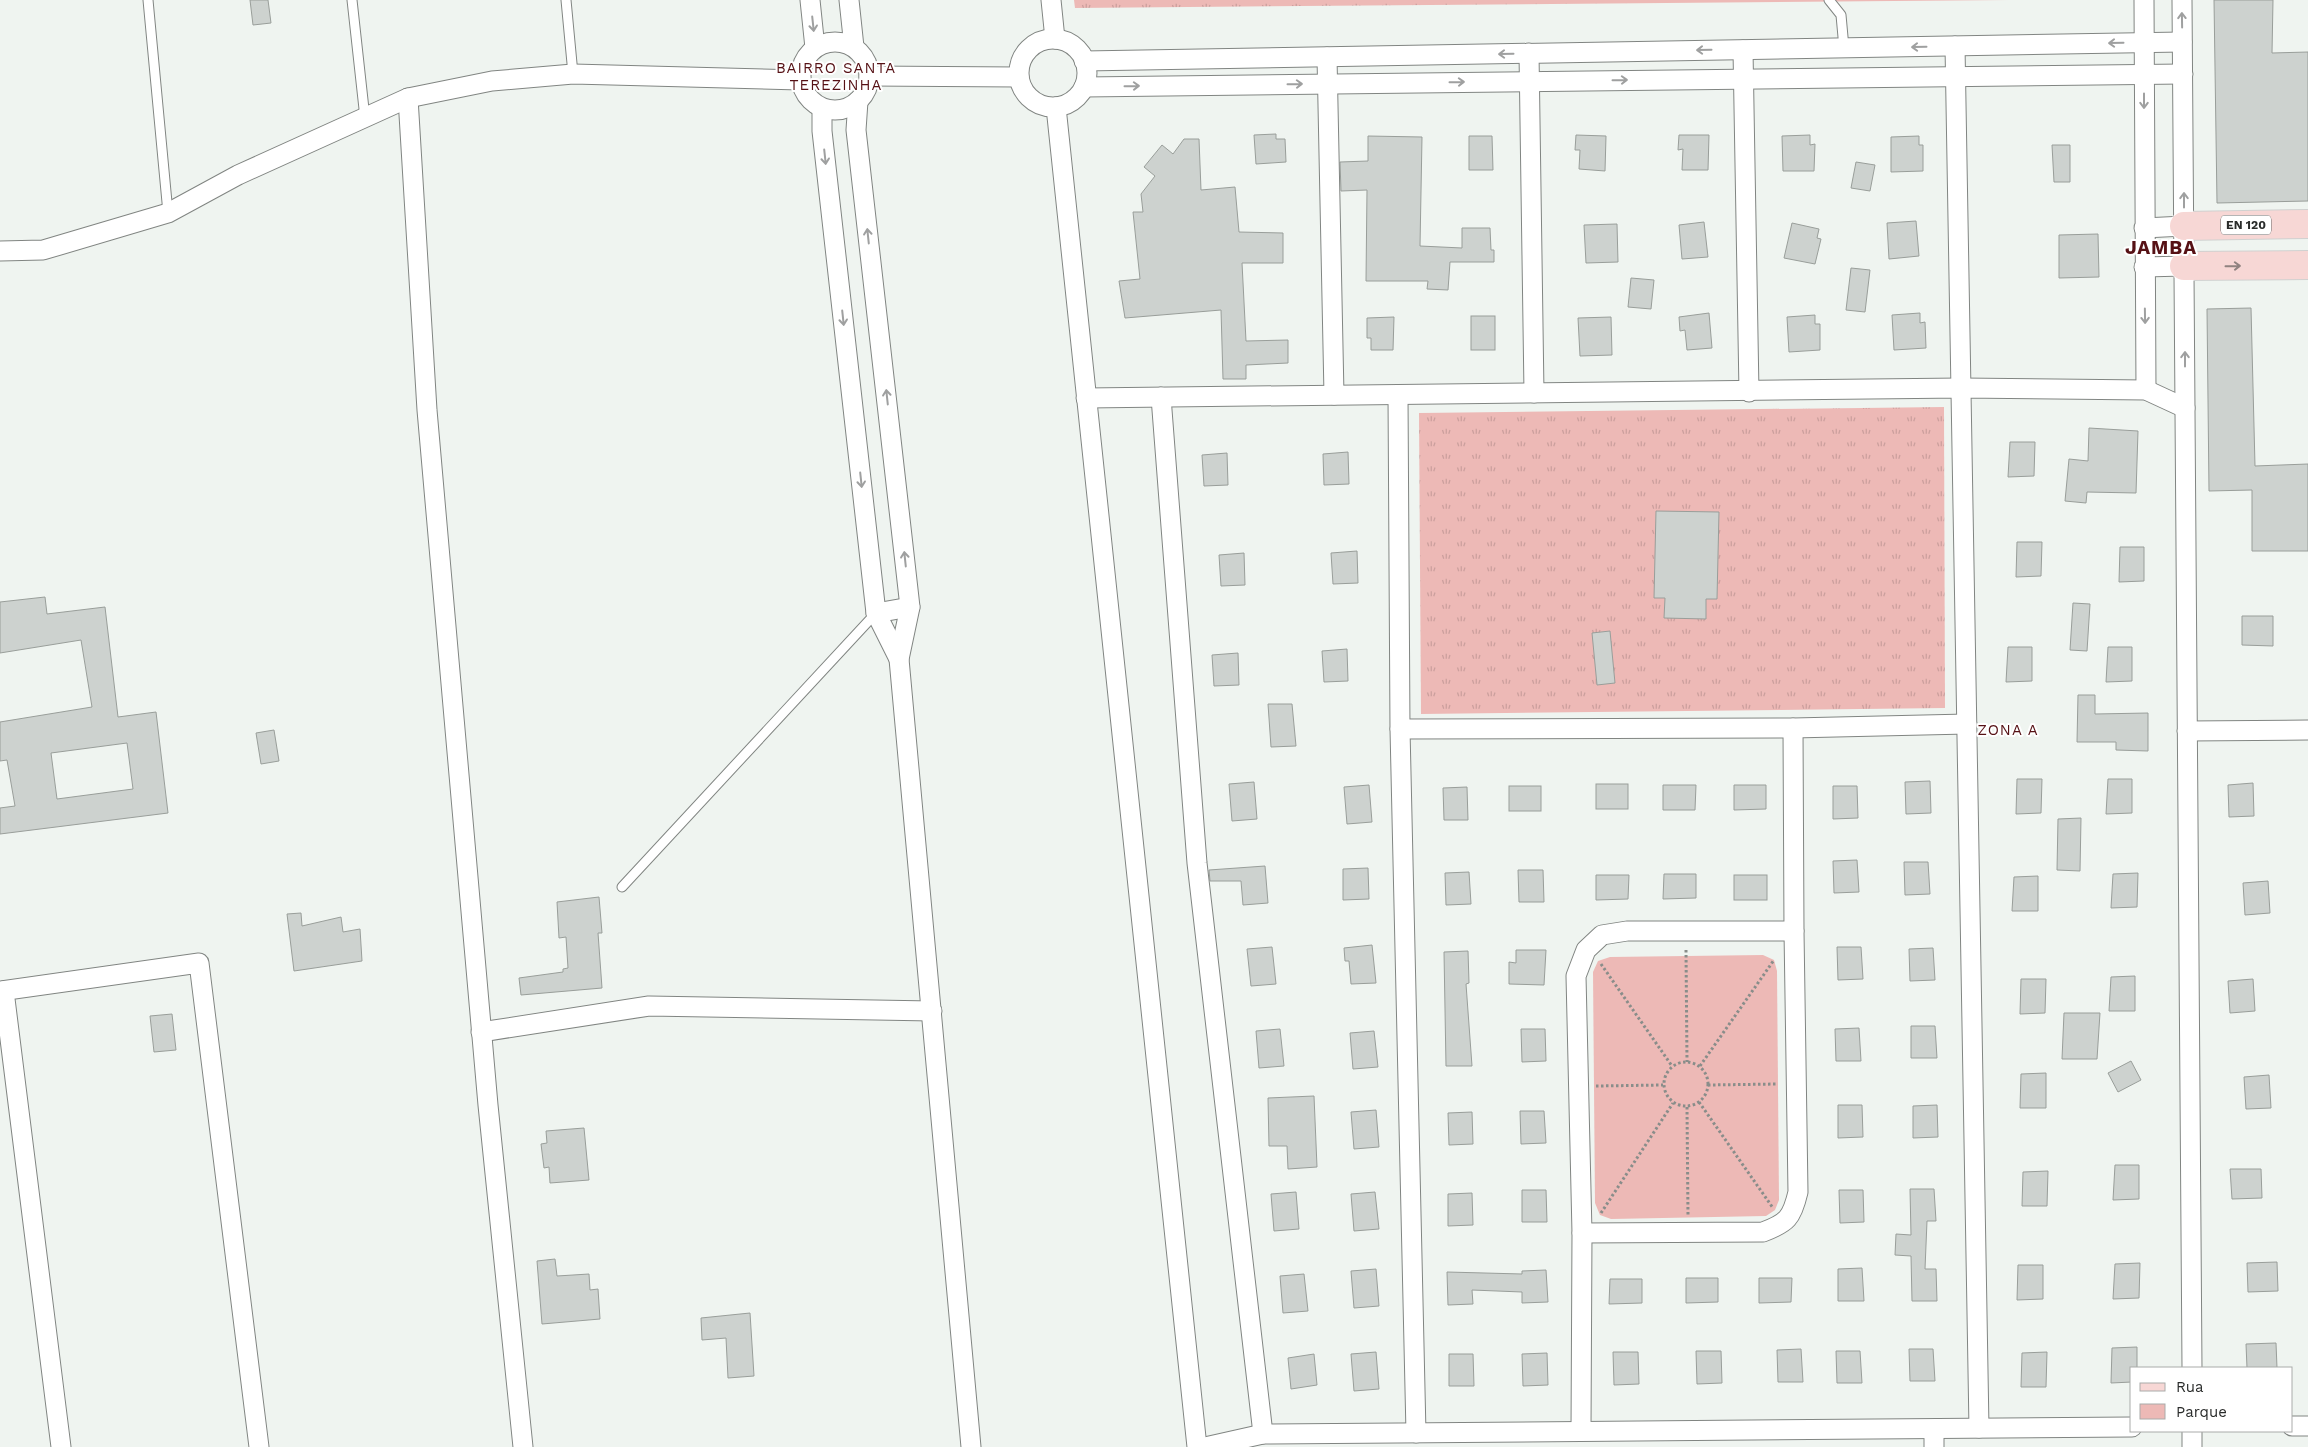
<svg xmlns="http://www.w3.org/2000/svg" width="2308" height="1447" viewBox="0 0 2308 1447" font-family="'Work Sans',sans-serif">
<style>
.grass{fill:url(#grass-tufts)}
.park{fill:#edb9b6}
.building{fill:#cdd2cf;stroke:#999e9a;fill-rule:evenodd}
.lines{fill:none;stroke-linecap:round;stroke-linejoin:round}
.service-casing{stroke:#818582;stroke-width:11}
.minor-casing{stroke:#818582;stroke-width:21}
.primary-casing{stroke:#d0d1d0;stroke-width:30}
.path{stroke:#898d8a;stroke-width:3;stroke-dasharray:2.5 2.5;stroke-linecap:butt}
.service{stroke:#fff;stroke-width:9}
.minor{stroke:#fff;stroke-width:19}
.primary{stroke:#f7d7d5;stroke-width:28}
.oneway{stroke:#9fa0a0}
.oneway2{stroke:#908280}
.labels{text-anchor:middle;stroke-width:4;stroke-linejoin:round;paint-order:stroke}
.shield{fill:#fff;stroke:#6a6b6b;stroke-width:1}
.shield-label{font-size:12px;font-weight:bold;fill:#2a2c2b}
.neighbourhood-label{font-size:15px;letter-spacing:1px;fill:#561115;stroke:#fff}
.district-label{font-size:19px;font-weight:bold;letter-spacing:1px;fill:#561115;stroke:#fff}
</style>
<defs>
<pattern id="grass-tufts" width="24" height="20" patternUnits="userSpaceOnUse" patternTransform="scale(1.25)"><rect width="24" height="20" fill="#edb9b6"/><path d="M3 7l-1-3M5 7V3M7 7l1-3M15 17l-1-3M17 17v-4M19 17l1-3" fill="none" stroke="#cb9f9d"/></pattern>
</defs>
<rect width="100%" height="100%" fill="#eff4f0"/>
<g class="grass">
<path d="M1074,0h935l-934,8z"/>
<path d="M1944,407l1,301 -524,6 -2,-301z"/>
</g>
<path class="park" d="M1763,955l11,5 3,11 2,229 -4,10 -9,6 -155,3 -11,-4 -5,-12 -2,-231 5,-11 12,-4z"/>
<g class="building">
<path d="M250,0h18l3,23 -18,2z"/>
<path d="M2214,0h59l-1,53 36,-1v149l-91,2z"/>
<path d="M1276,134v5h9l1,23 -30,2 -2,-29z"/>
<path d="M1576,135l30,1 -1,35 -26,-2 1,-19h-5z"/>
<path d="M1679,135h30l-1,35h-26l1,-21 -5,1z"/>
<path d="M1810,135v10l5,-1 -1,27h-31l-1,-35z"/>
<path d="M1368,136l54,1 -2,109 42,2v-20h28l1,22h3v12h-44l-2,28 -21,-1 1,-8h-62l1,-91 -26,1 -1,-29 28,-1z"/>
<path d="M1469,136h23l1,34h-24z"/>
<path d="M1919,136v9h4v26l-32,1v-35z"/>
<path d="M1184,139h15l2,51 34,-3 4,45 44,1v30h-41l4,78 42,-1v23l-42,2v14h-23l-2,-69 -96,8 -6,-37 21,-2 -7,-67h10l-2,-18 14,-18 -11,-9 18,-22 11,9z"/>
<path d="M2052,145h18v37h-16z"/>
<path d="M1856,162l19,3 -5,26 -19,-3z"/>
<path d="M1916,221l3,35 -30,3 -2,-36z"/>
<path d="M1704,222l4,35 -26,2 -3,-34z"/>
<path d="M1792,223l27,6 -2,9 4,1 -6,25 -31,-6z"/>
<path d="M1617,224l1,38 -32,1 -2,-38z"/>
<path d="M2098,234l1,43 -40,1v-43z"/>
<path d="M1851,268l19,2 -5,42 -19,-2z"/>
<path d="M1631,278l23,2 -3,29 -23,-2z"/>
<path d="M2251,308l4,158 53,-2v87h-56v-61l-43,1 -2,-182z"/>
<path d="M1709,313l3,35 -25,2 -2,-20 -5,1 -1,-14z"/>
<path d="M1920,313v10l5,-1 1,26 -32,2 -2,-35z"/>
<path d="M1815,315v9h5v26l-31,2 -2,-35z"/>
<rect x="1471" y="316" width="24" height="34"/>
<path d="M1394,317l-1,33h-22v-12h-4v-20z"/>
<path d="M1611,317l1,38 -32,1 -2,-38z"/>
<path d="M2089,428l49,3 -2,62 -49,-1 -1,11 -21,-2 4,-42 19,2z"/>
<path d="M2010,442h25l-1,34 -26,1z"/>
<path d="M1348,452l1,32 -25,1 -1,-31z"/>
<path d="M1227,453l1,32 -24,1 -2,-31z"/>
<path d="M1656,511l63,1 -2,87h-11v20l-42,-1 1,-20h-11z"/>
<path d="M2017,542h25l-1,34 -25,1z"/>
<path d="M2120,547h24v34l-25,1z"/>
<path d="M1357,551l1,32 -25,1 -2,-31z"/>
<path d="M1244,553l1,32 -24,1 -2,-31z"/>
<path d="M45,597l2,17 58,-7 13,110 38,-5 12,101 -168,21v-26l15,-2 -8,-46 -7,1v-39l92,-15 -11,-67 -81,13v-51zM127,743l6,46 -76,10 -6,-46z"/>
<path d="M2073,603l17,1 -3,47 -17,-1z"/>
<path d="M2242,616h31v30l-31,-1z"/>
<path d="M1610,631l5,52 -18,2 -5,-52z"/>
<path d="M2008,647h24v34l-26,1z"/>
<path d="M2108,647h24v34l-26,1z"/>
<path d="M1347,649l1,32 -24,1 -2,-31z"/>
<path d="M1238,653l1,32 -25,1 -2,-31z"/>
<path d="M2078,695h17v19l53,-1v38l-32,-1v-8h-39z"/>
<path d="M1268,704h24l4,42 -25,1z"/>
<path d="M274,730l5,31 -18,3 -5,-31z"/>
<path d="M2017,779h25l-1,34 -25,1z"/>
<path d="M2108,779h24v34l-26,1z"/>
<path d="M1930,781l1,32 -25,1 -1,-32z"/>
<path d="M1254,782l3,37 -25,2 -3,-37z"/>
<path d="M2253,783l1,33 -25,1 -1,-32z"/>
<rect x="1596" y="784" width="32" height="25"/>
<path d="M1369,785l3,37 -25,2 -3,-37z"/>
<path d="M1663,785h33l-1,25h-32z"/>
<path d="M1734,785h32v24l-32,1z"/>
<rect x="1509" y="786" width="32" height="25"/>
<path d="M1833,786h24l1,32 -25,1z"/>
<path d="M1467,787l1,33h-24l-1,-32z"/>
<path d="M2081,818l-1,53 -23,-1 1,-51z"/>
<path d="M1857,860l2,32 -25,1 -1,-32z"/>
<path d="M1904,862h24l2,32 -25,1z"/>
<path d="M1265,866l3,37 -25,2 -2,-24h-31l-1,-11z"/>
<path d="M1368,868l1,31 -26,1v-31z"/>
<path d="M1518,870h25l1,32h-25z"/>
<path d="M1469,872l2,32 -25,1 -1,-32z"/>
<path d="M2138,873l-1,34 -26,1 2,-34z"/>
<path d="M1664,874h32v24l-33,1z"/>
<path d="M1596,875h33l-1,24 -32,1z"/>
<rect x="1734" y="875" width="33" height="25"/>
<path d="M2038,876v35h-26l2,-34z"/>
<path d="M2268,881l2,32 -25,2 -2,-32z"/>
<path d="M599,897l3,36h-4l4,55 -81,7 -2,-17 44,-6v-3l5,-1 -2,-31 -7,1 -2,-36z"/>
<path d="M301,913l1,13 39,-9 2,15 17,-3 2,32 -68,10 -7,-57z"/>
<path d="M1372,945l4,38 -25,1 -2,-23h-4l-1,-13z"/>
<path d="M1272,947l4,37 -25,2 -4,-37z"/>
<path d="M1837,947h24l2,32 -25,1z"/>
<path d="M1933,948l2,32 -25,1 -1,-32z"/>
<path d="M1516,950h30l-2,35 -35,-1v-22l7,1z"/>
<path d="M1468,951l1,32 -3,1 6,82h-26l-2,-114z"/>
<path d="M2135,976v35h-26l2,-34z"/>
<path d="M2021,979h25l-1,34 -25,1z"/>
<path d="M2253,979l2,32 -25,2 -2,-32z"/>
<path d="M2064,1013h36l-3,46h-35z"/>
<path d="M172,1014l4,36 -22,2 -4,-36z"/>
<path d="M1911,1026h24l2,32h-26z"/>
<path d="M1859,1028l2,33h-25l-1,-32z"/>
<path d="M1280,1029l4,37 -25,2 -3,-37z"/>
<path d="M1521,1029h24l1,32 -24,1z"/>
<path d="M1374,1031l4,36 -25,2 -3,-36z"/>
<path d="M2131,1061l10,19 -23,12 -10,-19z"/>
<path d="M2046,1073v35h-26l1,-34z"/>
<path d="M2269,1075l2,33 -25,1 -2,-32z"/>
<path d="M1314,1096l3,71 -29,2 -1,-23h-18l-1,-48z"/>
<path d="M1838,1105h24l1,32 -25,1z"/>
<path d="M1937,1105l1,32 -25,1v-32z"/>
<path d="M1376,1110l3,37 -25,2 -3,-37z"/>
<path d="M1520,1111h24l2,32 -25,1z"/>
<path d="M1472,1112l1,32 -24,1 -1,-32z"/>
<path d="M584,1128l5,52 -39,3 -1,-16 -5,1 -3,-24 6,-1 -1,-12z"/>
<path d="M2115,1165h24v34l-26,1z"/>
<path d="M2230,1169h31l1,29 -30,1z"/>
<path d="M2048,1171l-1,35h-25l1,-34z"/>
<path d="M1910,1189h24l2,32h-9l-2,48h11l1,32h-25l-1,-45 -16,-1 1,-21 15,1z"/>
<path d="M1522,1190h24l1,32h-25z"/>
<path d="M1839,1190h24l1,32 -24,1z"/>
<path d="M1296,1192l3,37 -25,2 -3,-37z"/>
<path d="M1375,1192l4,37 -25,2 -3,-37z"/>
<path d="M1472,1193l1,32 -25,1v-32z"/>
<path d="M555,1259l2,17 32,-2 1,16 8,-1 2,30 -58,5 -5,-63z"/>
<path d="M2277,1262l1,29 -30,1 -1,-29z"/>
<path d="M2140,1263l-1,35 -26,1 2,-35z"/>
<path d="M2018,1265h25v34l-26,1z"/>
<path d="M1862,1268l2,33h-26v-32z"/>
<path d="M1376,1269l3,37 -25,2 -3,-37z"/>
<path d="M1546,1270l2,32 -26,1v-11l-50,-2 1,14 -25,1 -1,-33 75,2v-3z"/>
<path d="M1304,1274l4,37 -25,2 -3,-37z"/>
<path d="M1686,1278h32v24l-32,1z"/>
<path d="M1759,1278h33l-1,24 -32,1z"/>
<path d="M1610,1279h32v24l-33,1z"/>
<path d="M750,1313l4,63 -26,2 -2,-40 -24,2 -1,-22z"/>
<path d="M2276,1343l1,25h-30l-1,-24z"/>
<path d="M2137,1347v21h-5v14l-21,1 1,-35z"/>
<path d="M1801,1349l2,33h-25l-1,-32z"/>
<path d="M1909,1349h24l2,32h-25z"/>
<path d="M1696,1351h25l1,32 -25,1z"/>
<path d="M1836,1351h24l2,32h-25z"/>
<path d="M1376,1352l3,37 -25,2 -3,-37z"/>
<path d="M1613,1352h25l1,32 -25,1z"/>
<path d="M2047,1352l-1,35h-25l1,-34z"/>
<path d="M1547,1353l1,32 -25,1 -1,-32z"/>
<path d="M1314,1354l3,31 -26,4 -3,-31z"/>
<path d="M1449,1354h24l1,32h-25z"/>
</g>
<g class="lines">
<g class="service-casing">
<g id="service">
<path d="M148,0l20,213"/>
<path d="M352,0l13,118"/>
<path d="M566,0l7,74"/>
<path d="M1829,0l12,15 3,33"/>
<path d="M622,887l254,-274"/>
</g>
</g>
<g class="minor-casing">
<g id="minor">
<path d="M810,0l5,48"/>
<path d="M849,0l5,47"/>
<path d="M1051,0l4,39"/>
<path d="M2144,0l2,390"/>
<path d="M2182,0l10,1368"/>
<circle cx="1053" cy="73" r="34"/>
<circle cx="835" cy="76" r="34"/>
<path d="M1955,46l24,1382"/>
<path d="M1743,50l6,342"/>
<path d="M1529,53l5,340"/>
<path d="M1327,57l7,338"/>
<path d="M1084,61l1098,-19"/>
<path d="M869,76l150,1"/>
<path d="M1084,87l1099,-13"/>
<path d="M408,98l19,312 61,695 35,342"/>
<path d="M858,101l-2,29 54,477 -11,52 72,788"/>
<path d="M1056,107l141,1340"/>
<path d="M822,108v23l54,482 23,46"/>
<path d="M2144,228l40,-2"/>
<path d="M0,251l43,-1 125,-37 70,-38 170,-77 84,-17 81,-7 227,6"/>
<path d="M2144,267l40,-1"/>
<path d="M1398,395l2,334 16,704"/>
<path d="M1161,397l36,466 66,571"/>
<path d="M1086,398l875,-10 185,2 39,18"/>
<path d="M876,613l34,-6"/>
<path d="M1400,729l393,-1 174,-4"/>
<path d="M2187,731l121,-1"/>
<path d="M0,991l199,-28 60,484"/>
<path d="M4,991l57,456"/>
<path d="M481,1032l168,-26 283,5"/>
<path d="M1582,1233l181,-1c24,-9 29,-14 35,-40l-4,-261"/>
<path d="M2292,1426h16"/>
<path d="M1934,1429v18"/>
<path d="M1581,1431l1,-198 -6,-257 10,-26 16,-15 25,-4h167l-1,-203"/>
<path d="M2192,1431v16"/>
<path d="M1205,1447l58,-13 869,-7"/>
</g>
</g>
<g class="primary-casing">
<g id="primary">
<path d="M2184,226l124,-2"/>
<path d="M2184,266l124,-1"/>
</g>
</g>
<g class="path">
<path d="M1686,950l1,112"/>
<path d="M1601,964l71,102"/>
<circle cx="1686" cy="1084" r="22"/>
<path d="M1700,1066l74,-106"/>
<path d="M1708,1085l70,-1"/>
<path d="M1596,1086l67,-1"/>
<path d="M1699,1102l74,106"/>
<path d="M1687,1107l1,109"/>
<path d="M1601,1213l72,-110"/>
</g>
<use href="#service" class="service"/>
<use href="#minor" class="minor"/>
<use href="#primary" class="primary"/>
</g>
<defs><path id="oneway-shaft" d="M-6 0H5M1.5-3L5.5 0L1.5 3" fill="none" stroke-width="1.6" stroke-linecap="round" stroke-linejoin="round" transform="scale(1.25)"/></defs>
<g class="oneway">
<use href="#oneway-shaft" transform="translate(2182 20) rotate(-91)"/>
<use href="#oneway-shaft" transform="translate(813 24) rotate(84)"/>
<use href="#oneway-shaft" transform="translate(2116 43) rotate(179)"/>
<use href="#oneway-shaft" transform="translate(1919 47) rotate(179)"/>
<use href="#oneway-shaft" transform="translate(1704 50) rotate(179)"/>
<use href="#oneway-shaft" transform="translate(1506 54) rotate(179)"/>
<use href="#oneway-shaft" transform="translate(1620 80) rotate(-1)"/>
<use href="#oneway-shaft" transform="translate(1457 82) rotate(-1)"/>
<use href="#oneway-shaft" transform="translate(1295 84) rotate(-1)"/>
<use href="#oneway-shaft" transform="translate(1132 86) rotate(-1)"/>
<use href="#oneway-shaft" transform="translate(2144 101) rotate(90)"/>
<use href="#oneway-shaft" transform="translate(825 157) rotate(84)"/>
<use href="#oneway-shaft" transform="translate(2184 200) rotate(-90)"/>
<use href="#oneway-shaft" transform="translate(868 236) rotate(-96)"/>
<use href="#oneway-shaft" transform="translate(2145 316) rotate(89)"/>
<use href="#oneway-shaft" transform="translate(843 318) rotate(84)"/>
<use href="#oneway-shaft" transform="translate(2185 359) rotate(-90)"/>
<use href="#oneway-shaft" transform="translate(887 397) rotate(-96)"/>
<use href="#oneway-shaft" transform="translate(861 480) rotate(84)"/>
<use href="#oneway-shaft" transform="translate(905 559) rotate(-96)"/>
</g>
<use class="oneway2" href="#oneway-shaft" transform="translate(2233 266) rotate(-1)"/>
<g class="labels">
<rect class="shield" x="2221" y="215.5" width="50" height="19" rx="4"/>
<g class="shield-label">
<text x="2246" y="229">EN 120</text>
</g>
<g class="neighbourhood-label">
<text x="836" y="73">BAIRRO SANTA<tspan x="836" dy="17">TEREZINHA</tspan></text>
<text x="2008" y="735">ZONA A</text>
</g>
<g class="district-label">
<text x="2161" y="254">JAMBA</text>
</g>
</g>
<rect x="2130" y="1367" width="162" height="65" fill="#ffffff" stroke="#aaabaa"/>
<rect x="2140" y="1383" width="25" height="8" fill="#f7d7d5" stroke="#aaabaa"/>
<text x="2176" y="1392" font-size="15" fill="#2a2c2b">Rua</text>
<rect x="2140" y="1404" width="25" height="15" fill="#edb9b6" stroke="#aaabaa"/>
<text x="2176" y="1417" font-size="15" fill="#2a2c2b">Parque</text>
</svg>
